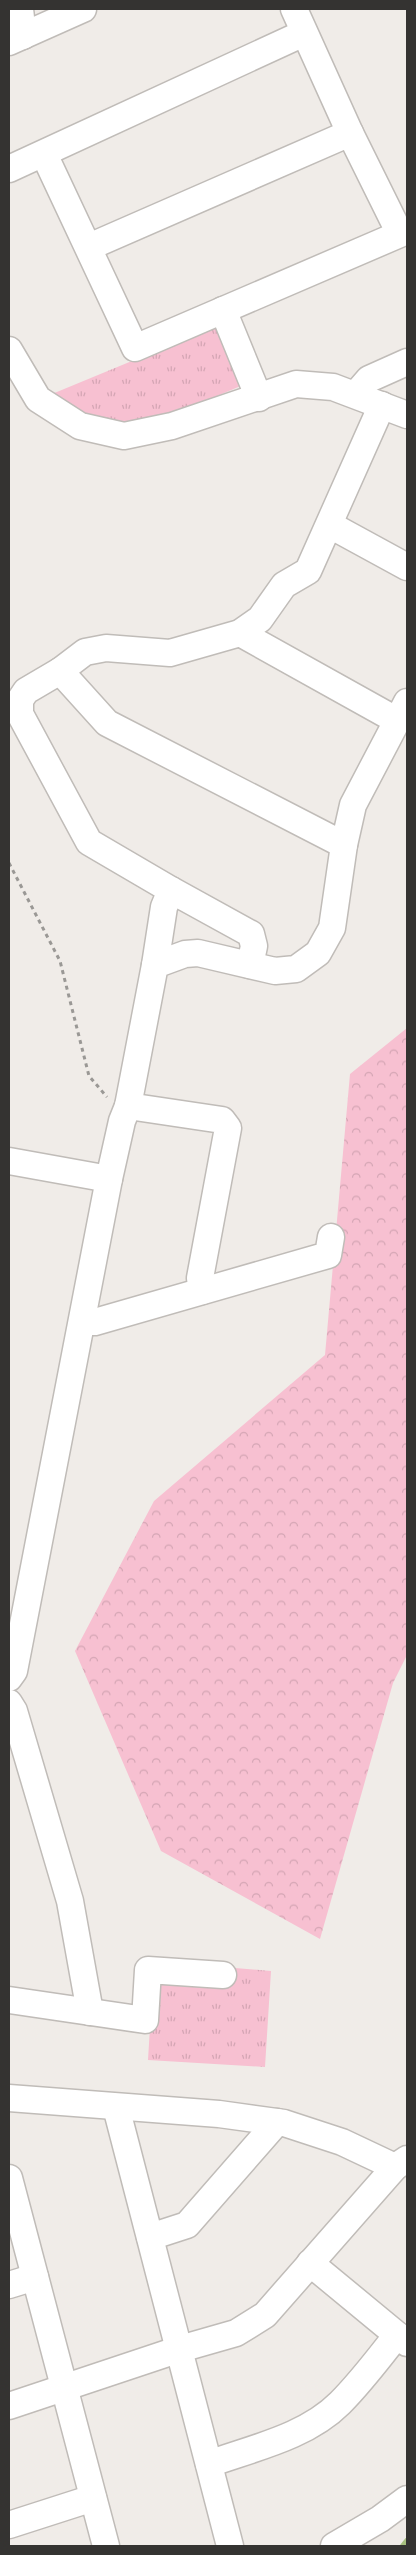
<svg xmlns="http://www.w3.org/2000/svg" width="416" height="2555" viewBox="0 0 416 2555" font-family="'Source Serif 4',serif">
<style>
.grass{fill:url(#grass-tufts)}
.forest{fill:url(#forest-crowns)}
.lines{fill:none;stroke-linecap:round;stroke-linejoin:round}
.stream{stroke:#a7c07f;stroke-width:6}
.minor-casing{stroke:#c0bcb8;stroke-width:29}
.path{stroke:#9a9895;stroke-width:3;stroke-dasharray:4 4;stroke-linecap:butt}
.minor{stroke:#fff;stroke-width:26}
</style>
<defs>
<pattern id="grass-tufts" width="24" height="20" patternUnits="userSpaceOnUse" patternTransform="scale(1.25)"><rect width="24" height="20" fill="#f7c0d1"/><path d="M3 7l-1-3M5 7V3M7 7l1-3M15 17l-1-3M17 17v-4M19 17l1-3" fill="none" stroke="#d4a5b4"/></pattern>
<pattern id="forest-crowns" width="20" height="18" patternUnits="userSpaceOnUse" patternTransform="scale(1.25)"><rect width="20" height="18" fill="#f7c0d1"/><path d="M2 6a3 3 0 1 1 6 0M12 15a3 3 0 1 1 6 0" fill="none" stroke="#d4a5b4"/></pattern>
</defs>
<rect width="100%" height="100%" fill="#f0ece8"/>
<g class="grass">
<path d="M219,325l24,60 -90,38 -21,2 -42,-8 -38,-23z"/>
<path d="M235,1968l36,3 -6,96 -117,-7 5,-82 81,4z"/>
</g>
<path class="forest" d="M407,1028v627l-14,28 -73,256 -159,-88 -86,-200 79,-150 171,-146 25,-281z"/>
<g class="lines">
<path class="stream" d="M403,2546l4,-5"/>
<g class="minor-casing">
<g id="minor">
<path d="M20,9l3,27"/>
<path d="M9,42l74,-33"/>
<path d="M44,154l91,194 265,-114 -50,-101 -56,-124"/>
<path d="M9,169l295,-136"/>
<path d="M89,247l261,-114"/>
<path d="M223,310l36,88"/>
<path d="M9,350l29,49 42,27 44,10 48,-10 124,-42 37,3 74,28"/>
<path d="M356,394l13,-15 38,-17"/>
<path d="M330,525l77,42"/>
<path d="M240,633l156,87"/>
<path d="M60,671l47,52 237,122"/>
<path d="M171,890l80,44 3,12 -4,19"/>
<path d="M155,965l9,-58 7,-17 -82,-48 -69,-128v-14l6,-9 34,-20 25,-19 21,-4 64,5 70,-20 20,-14 24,-34 24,-14 74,-166"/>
<path d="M128,1106l94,14 6,8 -28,150 2,13"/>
<path d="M9,1161l100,18"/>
<path d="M83,1322h12l233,-67 3,-18"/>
<path d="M9,1678l5,-7 95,-492 13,-58 6,-15 27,-141 30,-11 13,-1 77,18 21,-2 22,-16 14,-25 12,-83 9,-40 54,-103"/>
<path d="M9,1703l5,8 56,190 20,111"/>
<path d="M9,2000l136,20 3,-50 75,5"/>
<path d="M9,2098l210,16 65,9 58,19 53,25"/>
<path d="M116,2107l114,439"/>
<path d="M9,2178l97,368"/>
<path d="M150,2237l37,-12 90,-103"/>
<path d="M310,2263l97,80"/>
<path d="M9,2285l26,-8"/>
<path d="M9,2406l171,-57 56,-16 29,-18 130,-148 12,-8"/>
<path d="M209,2464c44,-16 97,-27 131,-61 21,-21 39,-45 57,-68"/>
<path d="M9,2525l84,-27"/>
<path d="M334,2546l46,-27 27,-20"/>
</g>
</g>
<path class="path" d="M9,863l51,98 29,115 18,21"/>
<use href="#minor" class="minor"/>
</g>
<rect width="416" height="2555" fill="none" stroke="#343331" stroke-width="20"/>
</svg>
